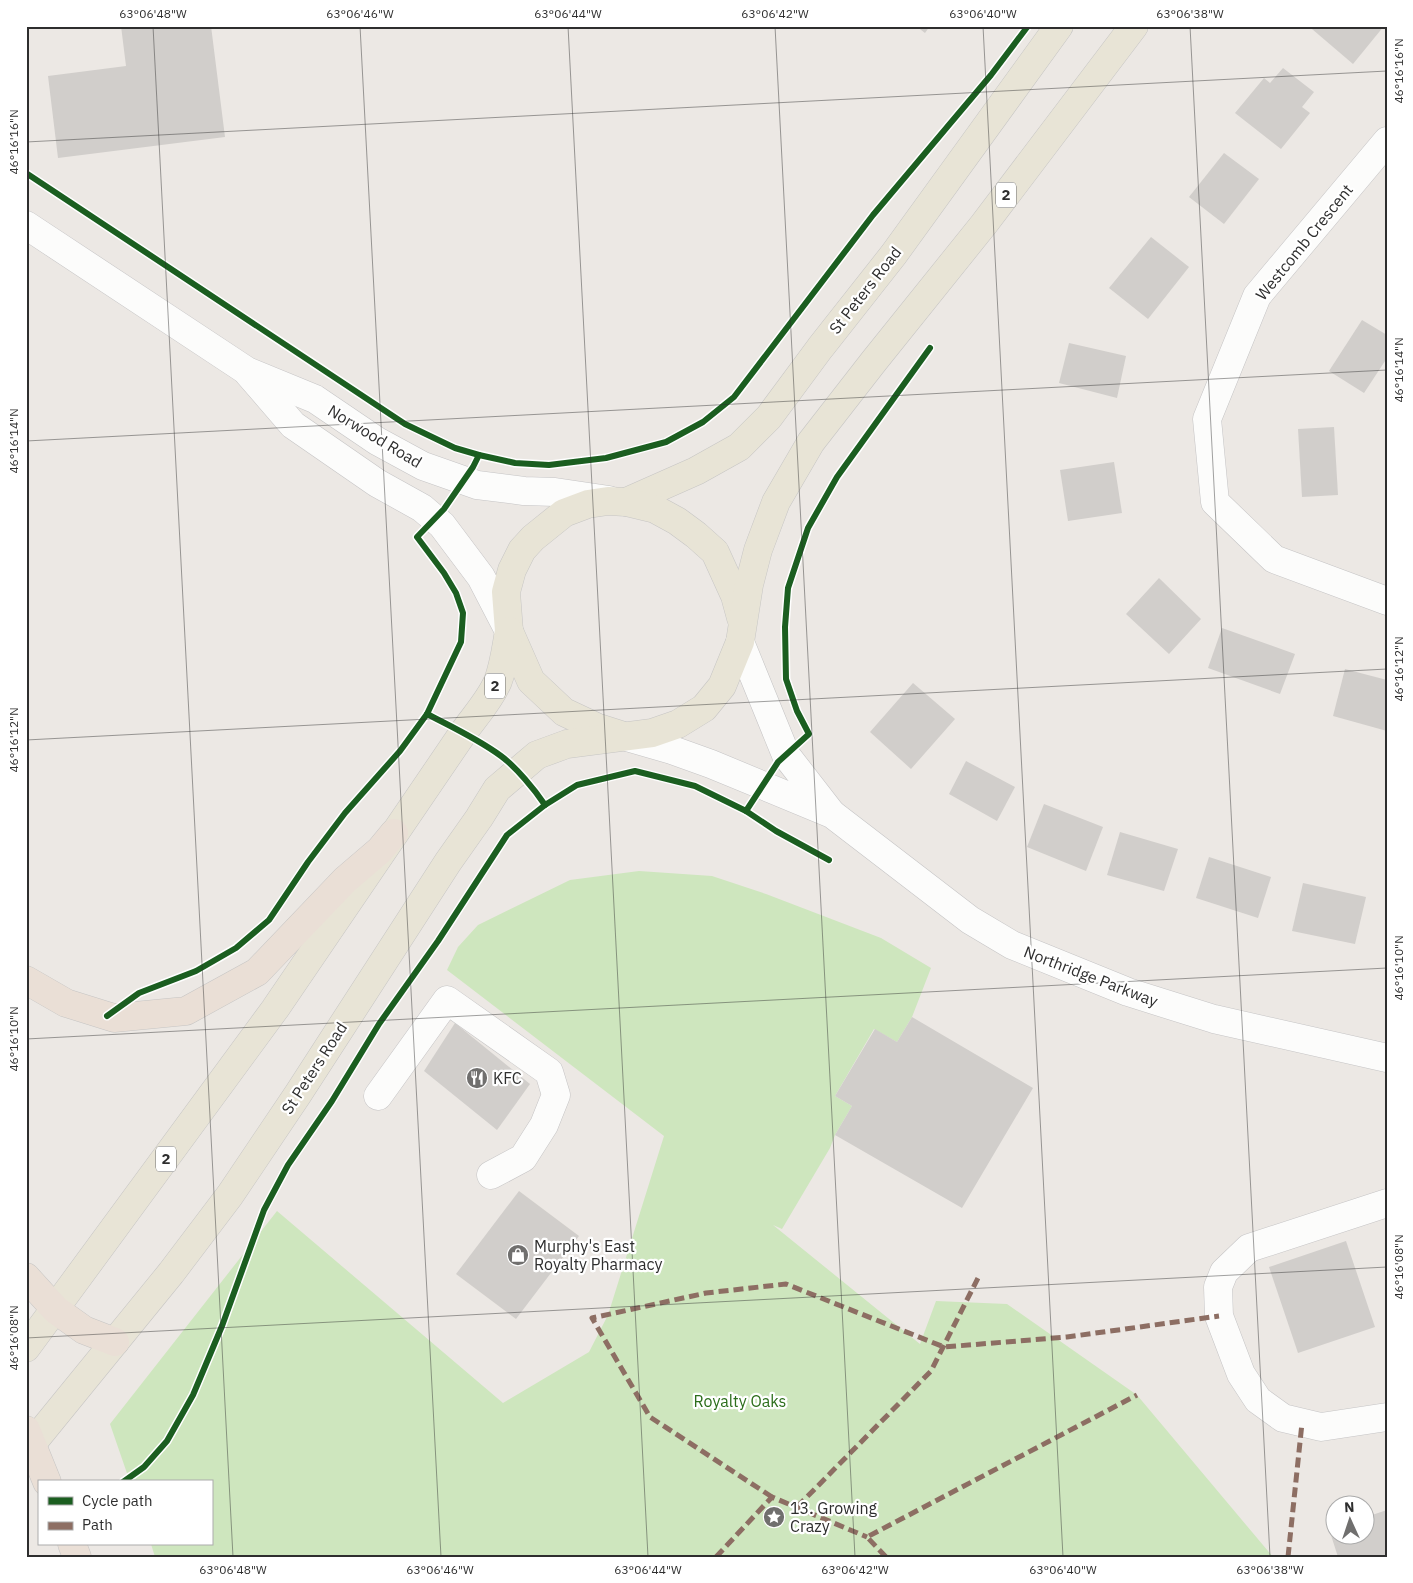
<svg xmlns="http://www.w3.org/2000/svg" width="1413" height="1583" viewBox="0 0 1413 1583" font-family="'IBM Plex Sans',sans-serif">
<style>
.green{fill:#cee6be}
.building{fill:#d1cecb}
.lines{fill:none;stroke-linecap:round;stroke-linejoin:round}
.minor-casing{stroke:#c5c4c5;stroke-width:29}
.major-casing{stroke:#c6c5c4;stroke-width:29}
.highway-casing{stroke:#c6c5c4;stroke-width:29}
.minor{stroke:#fcfcfb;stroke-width:28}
.major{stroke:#e8e4d6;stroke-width:28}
.highway{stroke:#eadfd6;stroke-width:28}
.quiet{stroke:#8d6e63;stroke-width:5;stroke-dasharray:10 5;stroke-linecap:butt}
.cycleway-casing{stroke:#fff;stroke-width:9}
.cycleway{stroke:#1b5e20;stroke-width:6}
.ticks{fill:none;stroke:#2e2e2e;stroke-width:1;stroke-opacity:0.45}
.labels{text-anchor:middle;stroke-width:4.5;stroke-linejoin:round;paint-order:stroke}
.shield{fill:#fff;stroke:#6d6d6d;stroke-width:1}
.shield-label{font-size:15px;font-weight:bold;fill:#2e2e2e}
.street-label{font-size:16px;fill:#2e2e2e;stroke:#fff}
.poi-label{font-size:16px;fill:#2e2e2e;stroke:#fff;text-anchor:start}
.park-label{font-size:16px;fill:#2c6e1b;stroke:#fff}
.neatline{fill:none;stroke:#2e2e2e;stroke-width:2}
.ticks-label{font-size:12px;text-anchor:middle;fill:#2e2e2e}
</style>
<rect width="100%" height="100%" fill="#ece8e4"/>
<path class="green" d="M639,871l73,5 54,18 115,44 50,30 -19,49 -15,25 -23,-13 -39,67 17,10 -17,29 -5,13 -48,81 -9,-4 147,119 16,-43 71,3 130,91 136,162h-1118l-4,-13h60v-62h-81l-20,-58 167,-213 226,192 86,-51 19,-37 56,-179 -217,-166 11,-23 20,-22 92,-45z"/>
<g class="building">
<path d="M121,26h90l14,111 -167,21 -10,-82 78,-10z"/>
<path d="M916,26h14l-5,7z"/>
<path d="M1314,26h70l-31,38 -41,-35z"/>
<path d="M1283,68l31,24 -12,15 8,6 -29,36 -46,-36 29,-35 6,5z"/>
<path d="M1224,153l35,26 -35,45 -35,-27z"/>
<path d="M1151,237l38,30 -41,52 -39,-31z"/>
<path d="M1362,320l25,15v23l-23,35 -35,-22z"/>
<path d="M1069,343l57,13 -9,42 -58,-15z"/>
<path d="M1334,427l4,68 -36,2 -4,-68z"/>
<path d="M1114,462l8,51 -54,8 -8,-51z"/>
<path d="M1159,578l42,41 -32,35 -43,-40z"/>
<path d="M1222,628l73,26 -15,40 -72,-26z"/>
<path d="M1345,669l42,11v51l-54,-15z"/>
<path d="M913,683l42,36 -44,50 -41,-37z"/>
<path d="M966,761l49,26 -18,34 -48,-27z"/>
<path d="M1044,804l59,23 -17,44 -59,-24z"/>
<path d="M1120,832l58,17 -14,42 -57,-16z"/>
<path d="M1209,857l62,20 -13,41 -62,-20z"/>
<path d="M1303,883l63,14 -11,47 -63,-13z"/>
<path d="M912,1017l121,71 -71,120 -127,-73 17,-29 -17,-10 40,-67 22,13z"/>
<path d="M455,1023l75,61 -33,46 -73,-59z"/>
<path d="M519,1191l60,45 -63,83 -60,-45z"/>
<path d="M1346,1241l29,86 -77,26 -29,-86z"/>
<path d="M1387,1510v47h-49l-9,-28 7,-2v9h30v-19z"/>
</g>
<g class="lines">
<g class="minor-casing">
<g id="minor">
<path d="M1387,141l-130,155 -50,123 8,83 59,57 113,42"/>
<path d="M26,225l221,146 68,28 62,42 46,25 54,19 47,6 31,1 54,8"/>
<path d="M249,374l44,51 84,58 45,25 20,17 39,52 28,54"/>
<path d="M740,642l46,113 45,58"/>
<path d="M627,737l45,13 39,14 121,50 138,106 42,25 116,47 86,27 173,39"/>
<path d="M378,1096l69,-96 102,72 7,23 -12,30 -21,33 -32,17"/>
<path d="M1387,1203l-138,45 -25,24 -6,15 1,29 22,58 17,26 25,18 38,9 66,-10"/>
</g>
</g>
<g class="major-casing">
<g id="major">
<path d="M626,502l70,-31 43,-24 30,-30 51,-69 74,-94 165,-228"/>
<path d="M621,735l-25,-8 -32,-15 -33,-31 -22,-50 -3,-39 6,-22 10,-20 11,-12 31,-25 24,-9 20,-3 18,1 29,7 22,12 19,14 19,17 20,44 6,22"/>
<path d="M26,1348l249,-339 188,-276c12,-17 27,-33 35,-52 6,-16 8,-33 11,-50"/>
<path d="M26,1451l145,-178 59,-78 68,-101 150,-232 31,-44 18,-29 40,-34 30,-11 85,-11 26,-9 26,-16 18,-22 18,-44 9,-57 9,-35 18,-48 35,-60 63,-81 110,-137 150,-198"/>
</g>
</g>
<g class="highway-casing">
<g id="highway">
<path d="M26,980l40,23 48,15 72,-7 71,-39 88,-92 35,-30 14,-17"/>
<path d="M26,1277l30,33 28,20 31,12"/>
<path d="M26,1430l21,52"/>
<path d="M72,1544l5,13"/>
</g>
</g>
<use href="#minor" class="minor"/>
<use href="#major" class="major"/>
<use href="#highway" class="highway"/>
<g class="quiet">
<path d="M772,1497l-122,-80 -58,-99 114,-25 80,-9 158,63 123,-10 152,-21"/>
<path d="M797,1507l134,-136 47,-93"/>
<path d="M716,1557l56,-60 95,40"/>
<path d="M886,1557l-19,-20 270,-142"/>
<path d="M1288,1557l14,-134"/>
</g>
<g class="cycleway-casing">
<g id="cycleway">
<path d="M26,173l379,251 50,24 24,7"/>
<path d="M427,714c25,13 51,25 74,42 15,11 34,34 44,49"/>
<path d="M746,811l32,-49 31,-28 -12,-23 -11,-32 -1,-52 3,-39 20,-60 29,-51 93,-129"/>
<path d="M107,1016l32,-23 57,-22 40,-23 33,-28 39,-58 37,-49 55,-62 27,-37 34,-72 2,-29 -7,-20 -12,-20 -27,-36 27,-28 29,-42 6,-12 36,8 34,2 57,-7 60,-16 37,-20 31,-25 139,-182 118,-140 37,-49"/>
<path d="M123,1482l21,-15 23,-26 26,-46 29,-69 42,-116 24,-45 44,-64 47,-77 59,-83 69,-106 38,-30 32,-20 58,-14 60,15 51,25 30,20 53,29"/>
</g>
</g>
<use href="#cycleway" class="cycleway"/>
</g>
<path class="ticks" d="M153,26l80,1531M360,26l81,1531M568,26l80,1531M775,26l80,1531M983,26l80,1531M1190,26l80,1531M26,142l1361,-71M26,441l1361,-71M26,740l1361,-71M26,1039l1361,-71M26,1338l1361,-71"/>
<defs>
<g id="restaurant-disc" transform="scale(1.125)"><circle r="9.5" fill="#706f6e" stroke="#fff"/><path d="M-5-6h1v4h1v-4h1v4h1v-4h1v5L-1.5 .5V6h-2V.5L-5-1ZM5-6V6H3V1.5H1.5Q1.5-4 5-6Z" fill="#fff"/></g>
<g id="shop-disc" transform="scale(1.125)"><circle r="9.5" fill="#706f6e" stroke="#fff"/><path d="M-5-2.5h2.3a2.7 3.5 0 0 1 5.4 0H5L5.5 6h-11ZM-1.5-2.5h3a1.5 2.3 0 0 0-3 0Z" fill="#fff"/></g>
<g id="sight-disc" transform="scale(1.125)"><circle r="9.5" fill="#706f6e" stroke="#fff"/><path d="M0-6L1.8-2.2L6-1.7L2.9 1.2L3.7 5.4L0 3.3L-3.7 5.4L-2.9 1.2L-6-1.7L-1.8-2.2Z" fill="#fff"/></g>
</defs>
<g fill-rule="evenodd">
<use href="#restaurant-disc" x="477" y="1078"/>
<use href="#shop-disc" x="518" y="1255"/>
<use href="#sight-disc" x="774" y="1517"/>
</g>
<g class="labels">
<g class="shield">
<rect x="996" y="182.5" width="20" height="25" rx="4"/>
<rect x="485" y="673.5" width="20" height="25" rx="4"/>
<rect x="156" y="1146.5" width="20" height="25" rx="4"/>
</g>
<g class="shield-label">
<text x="1006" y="200">2</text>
<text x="495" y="691">2</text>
<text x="166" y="1164">2</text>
</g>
<g class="street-label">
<text transform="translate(1304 242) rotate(-51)" y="6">Westcomb Crescent</text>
<text transform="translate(865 290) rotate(-52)" y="6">St Peters Road</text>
<text transform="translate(375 436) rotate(31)" y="6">Norwood Road</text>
<text transform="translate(1091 976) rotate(21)" y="6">Northridge Parkway</text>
<text transform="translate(314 1068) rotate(-57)" y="6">St Peters Road</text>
</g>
<g class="poi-label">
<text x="493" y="1084">KFC</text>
<text x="534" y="1252">Murphy's East<tspan x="534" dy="18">Royalty Pharmacy</tspan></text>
<text x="790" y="1514">13. Growing<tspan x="790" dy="18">Crazy</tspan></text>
</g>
<g class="park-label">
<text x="740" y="1407">Royalty Oaks</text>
</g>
</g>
<rect width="1413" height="1583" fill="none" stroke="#ffffff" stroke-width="55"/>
<rect x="38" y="1480" width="175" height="65" fill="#ffffff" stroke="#ababab"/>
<rect x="48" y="1497" width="25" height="8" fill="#1b5e20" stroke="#ababab"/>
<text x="82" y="1506" font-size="15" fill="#2e2e2e">Cycle path</text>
<rect x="48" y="1522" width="25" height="8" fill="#8d6e63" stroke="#ababab"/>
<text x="82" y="1530" font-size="15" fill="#2e2e2e">Path</text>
<g transform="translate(1350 1520) rotate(357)"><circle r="24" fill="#ffffff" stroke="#ababab"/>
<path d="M0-4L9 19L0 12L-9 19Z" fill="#706f6e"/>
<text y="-8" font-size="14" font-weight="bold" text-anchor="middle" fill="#2e2e2e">N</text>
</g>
<rect x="28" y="28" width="1358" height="1528" class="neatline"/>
<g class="ticks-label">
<text x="153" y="18">63°06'48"W</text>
<text x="360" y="18">63°06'46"W</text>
<text x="568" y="18">63°06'44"W</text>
<text x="775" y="18">63°06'42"W</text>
<text x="983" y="18">63°06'40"W</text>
<text x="1190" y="18">63°06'38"W</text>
<text transform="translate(1399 71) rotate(-90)" y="4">46°16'16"N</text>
<text transform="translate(14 142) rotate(-90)" y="4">46°16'16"N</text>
<text transform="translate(1399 370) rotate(-90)" y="4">46°16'14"N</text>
<text transform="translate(14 441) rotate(-90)" y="4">46°16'14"N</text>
<text transform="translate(1399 669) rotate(-90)" y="4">46°16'12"N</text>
<text transform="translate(14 740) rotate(-90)" y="4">46°16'12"N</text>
<text transform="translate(1399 968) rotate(-90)" y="4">46°16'10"N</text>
<text transform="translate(14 1039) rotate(-90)" y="4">46°16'10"N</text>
<text transform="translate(1399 1267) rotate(-90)" y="4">46°16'08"N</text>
<text transform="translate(14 1338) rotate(-90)" y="4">46°16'08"N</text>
<text x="233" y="1574">63°06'48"W</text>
<text x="440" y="1574">63°06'46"W</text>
<text x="648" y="1574">63°06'44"W</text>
<text x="855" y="1574">63°06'42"W</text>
<text x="1063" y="1574">63°06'40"W</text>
<text x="1270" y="1574">63°06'38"W</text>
</g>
</svg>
